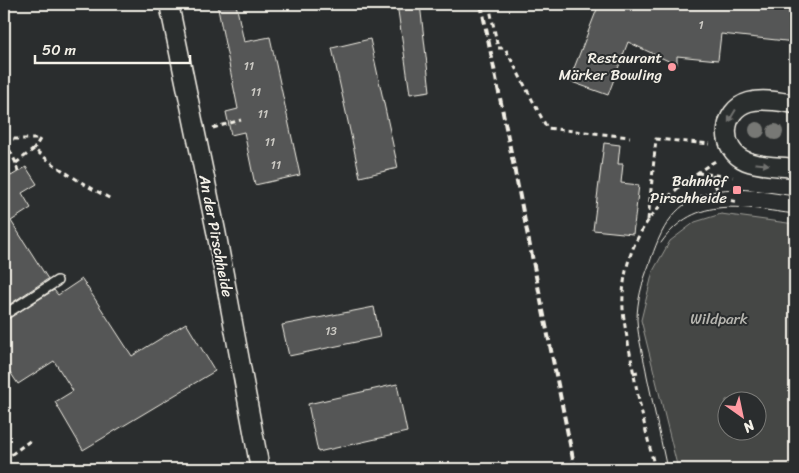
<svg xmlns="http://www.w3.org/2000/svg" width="799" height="473" viewBox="0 0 799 473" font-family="Sriracha,sans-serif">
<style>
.green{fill:#444645;stroke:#9c9c96;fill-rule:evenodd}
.building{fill:#555756;stroke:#f4f1e8}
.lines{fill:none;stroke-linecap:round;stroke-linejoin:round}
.service-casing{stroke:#f4f1e8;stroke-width:12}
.minor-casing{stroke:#f4f1e8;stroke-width:21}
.path{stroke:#f4f1e8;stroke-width:3;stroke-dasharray:5 4;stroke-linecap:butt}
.service{stroke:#2a2d2e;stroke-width:9}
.minor{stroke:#2a2d2e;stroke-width:18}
.tram{stroke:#f4f1e8;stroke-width:1}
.rail{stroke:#f4f1e8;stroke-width:4;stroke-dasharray:8 4;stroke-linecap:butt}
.tree{fill:#777875}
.oneway{fill:#71726f}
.poi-dot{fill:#ff9aa2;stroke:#2a2d2e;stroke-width:2}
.labels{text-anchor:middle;stroke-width:4;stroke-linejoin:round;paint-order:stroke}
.number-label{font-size:12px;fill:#cccac4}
.poi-label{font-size:15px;fill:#f4f1e8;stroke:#2a2d2e;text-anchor:end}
.street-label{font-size:15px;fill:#f4f1e8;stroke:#2a2d2e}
.park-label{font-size:15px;fill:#b6b5af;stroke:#2a2d2e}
</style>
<rect width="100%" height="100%" fill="#2a2d2e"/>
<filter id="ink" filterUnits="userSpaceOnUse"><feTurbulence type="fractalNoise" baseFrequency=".02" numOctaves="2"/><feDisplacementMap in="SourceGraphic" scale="10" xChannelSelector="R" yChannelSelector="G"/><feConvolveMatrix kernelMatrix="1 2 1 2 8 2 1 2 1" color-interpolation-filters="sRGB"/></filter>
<g filter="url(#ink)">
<path class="green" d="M721,214l74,10v245h-117l-37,-149 12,-49 17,-30 25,-19zM726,400h30v30h-30z"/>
<g class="building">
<path d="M217,4h19l8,38 26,-5 30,138 -45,10 -11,-53 -13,3 -5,-23 12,-3z"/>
<path d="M397,4h23l10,87 -20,3z"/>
<path d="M599,4h196v38l-74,-8 -3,26 -41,-4v9l-49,-23 -20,53 -39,-14z"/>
<path d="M370,39l28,129 -38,9 -28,-129z"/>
<path d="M604,143l16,2 -2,19h5l-2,19 18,2 -6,49 -40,-4z"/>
<path d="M4,163l7,13 15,-9 11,17 -15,9 9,15 -20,13 37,58 -44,29z"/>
<path d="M82,279l50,77 54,-33 29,48 -132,79 -28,-48 18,-11 -19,-30 -36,23 -14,-21v-42l50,-31 4,5z"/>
<path d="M374,307l6,30 -91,19 -7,-31z"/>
<path d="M397,384l10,48 -89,20 -10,-48z"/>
</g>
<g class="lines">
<g class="service-casing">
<path id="service" d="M4,315l53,-34"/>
</g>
<g class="minor-casing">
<g id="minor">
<path d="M169,4l47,227 44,238"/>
<path d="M795,104c-14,-2 -32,-6 -46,-2 -28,8 -30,48 -3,59 14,6 34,5 49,7"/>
</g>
</g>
<g class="path">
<path d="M489,4l9,44h7l42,80 83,9"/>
<path d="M213,128l28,-8"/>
<path d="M16,163l-12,-24h36l-6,10"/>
<path d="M18,172l-2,-9 18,-14c24,20 49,35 77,50"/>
<path d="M697,173l36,4"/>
<path d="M713,175l6,23 19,4"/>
<path d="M648,220l8,-81 54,5"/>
<path d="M633,373l5,-1"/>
<path d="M4,460l27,-20"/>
<path d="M655,469c-9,-37 -18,-74 -24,-111 -3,-16 -7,-33 -8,-49 -3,-70 38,-115 94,-149"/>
</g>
<use href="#service" class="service"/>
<use href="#minor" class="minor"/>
<g class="tram">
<path d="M661,243c35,-50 83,-35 134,-29"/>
<path d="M667,469c-7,-31 -13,-62 -20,-93 -3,-18 -9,-37 -10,-56 0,-19 5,-37 12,-55 12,-37 25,-65 67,-74 24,-5 55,2 79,5"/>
</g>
<path class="rail" d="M481,4l94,465"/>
</g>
<g class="tree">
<circle cx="757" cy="130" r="8"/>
<circle cx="775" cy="132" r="8"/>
</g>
<defs><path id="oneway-solid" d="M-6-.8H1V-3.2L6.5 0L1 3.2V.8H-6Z" transform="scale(1.25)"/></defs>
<g class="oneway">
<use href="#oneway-solid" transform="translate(732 116) rotate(121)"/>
<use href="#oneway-solid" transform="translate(762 164) rotate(6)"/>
</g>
</g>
<g class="poi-dot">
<circle cx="672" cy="67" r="5"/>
<rect x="732" y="185" width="10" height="10" rx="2.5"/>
</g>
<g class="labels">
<g class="number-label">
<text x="701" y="29">1</text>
<text x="249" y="70">11</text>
<text x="256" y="96">11</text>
<text x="263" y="118">11</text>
<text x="270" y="146">11</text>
<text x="276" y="169">11</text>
<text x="331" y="335">13</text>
</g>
<g class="poi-label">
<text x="662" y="63">Restaurant<tspan x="662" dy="17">Märker Bowling</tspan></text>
<text x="727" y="186">Bahnhof<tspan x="727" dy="17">Pirschheide</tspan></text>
</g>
<g class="street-label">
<text transform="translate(216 236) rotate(79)" y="5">An der Pirschheide</text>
</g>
<g class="park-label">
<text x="719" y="324">Wildpark</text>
</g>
</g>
<rect width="799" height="473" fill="none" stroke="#2a2d2e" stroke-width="20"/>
<rect x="10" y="10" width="779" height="453" fill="none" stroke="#f4f1e8" stroke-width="2" filter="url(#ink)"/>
<g transform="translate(742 416) rotate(147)"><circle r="24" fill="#2a2d2e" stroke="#7b7b78"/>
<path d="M0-4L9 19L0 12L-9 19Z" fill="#ff9aa2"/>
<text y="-8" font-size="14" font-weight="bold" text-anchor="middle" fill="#f4f1e8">N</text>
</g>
<path d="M35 55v8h155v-8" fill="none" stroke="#f4f1e8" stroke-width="2.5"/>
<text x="42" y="55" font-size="15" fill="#f4f1e8" stroke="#2a2d2e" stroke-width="4" paint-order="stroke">50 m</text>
</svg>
